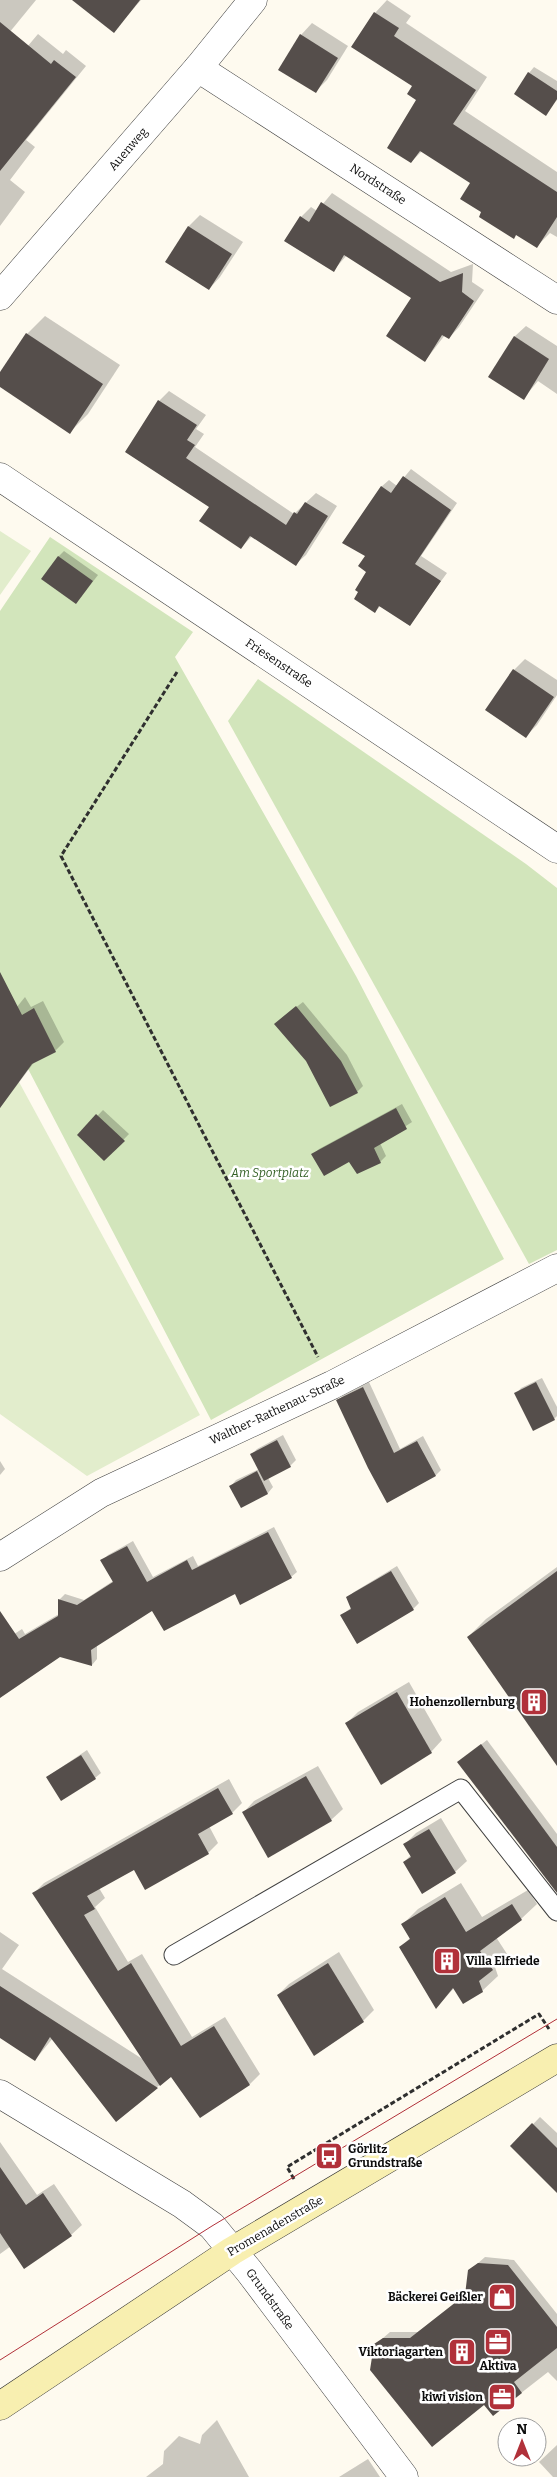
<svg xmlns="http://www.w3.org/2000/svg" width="557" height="2477" viewBox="0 0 557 2477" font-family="Bitter,serif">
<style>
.green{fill:#d2e5bb}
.pitch{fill:#e2edcc}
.shadow{fill:#0003}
.building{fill:#554e4b}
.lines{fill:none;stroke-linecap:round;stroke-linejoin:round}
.lane-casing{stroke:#404040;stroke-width:21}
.street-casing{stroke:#404040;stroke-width:29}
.secondary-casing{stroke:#2f2f2f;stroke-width:29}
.path{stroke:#2f2f2f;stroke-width:3;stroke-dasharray:5 2.5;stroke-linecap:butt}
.lane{stroke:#fff;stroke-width:19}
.street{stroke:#fff;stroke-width:28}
.secondary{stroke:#f8efb0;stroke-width:28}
.tram{stroke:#b1313a;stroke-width:1}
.labels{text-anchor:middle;stroke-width:5;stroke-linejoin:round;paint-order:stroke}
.street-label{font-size:12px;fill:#0d0d0d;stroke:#fff}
.park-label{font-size:12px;font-style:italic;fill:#315f23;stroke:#fff}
.poi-label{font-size:12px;font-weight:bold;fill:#0d0d0d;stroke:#fff;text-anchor:end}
</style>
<rect width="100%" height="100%" fill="#fefaef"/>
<g class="green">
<path d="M50,537l143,95 -18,25 181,319 148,283 -293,161 -211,-405v-404z"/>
<path d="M258,679l268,185 31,24v362l-28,14 -301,-543z"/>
</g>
<g class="pitch">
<path d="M0,531l31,20 -31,44z"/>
<path d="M0,1047l200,368 -113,61 -87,-62z"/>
</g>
<g class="shadow">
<path d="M0,0h36l-36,44z"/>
<path d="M74,0h67l-27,31z"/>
<path d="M387,0l24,16 -5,7 81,54 -22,34 92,61v65l-7,-4 -13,13 -54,-34 -11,-29 -50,-32 -11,11 7,-63 -4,-13 -39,-73z"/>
<path d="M312,23l36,23 -21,34 -12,12 -14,-57z"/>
<path d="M38,34l25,20 3,-4 20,16 -60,74 9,7 -25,33 15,12 -25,34v-147z"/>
<path d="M534,67l23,14v19l-11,14 -17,-41z"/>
<path d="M332,193l119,79 22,-8 -1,18 12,8 -25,37 -10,11 -4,-3 -20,26 -12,-63 -66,-43 -14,16 -32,-54 10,-10 6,4z"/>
<path d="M200,215l43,27 -23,35 -11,12 -43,-27 23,-36z"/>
<path d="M45,316l75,49 -32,49 -18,18 -70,-47v-11l27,-40z"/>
<path d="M526,326l31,20v48l-19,-13 -15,18 -9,-62z"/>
<path d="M169,391l37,24 -10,14 8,5 -9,13 99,67 22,-21 21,13 -31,49 -10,9 -44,-28 -11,12 -30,-42 -85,-54 33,-51z"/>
<path d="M411,469l46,34 -36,53 26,17 -38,52 -28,-20 -6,7 -8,-56 14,-69 8,-7 8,6z"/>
<path d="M64,551l34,24 -17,22 -23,-40z"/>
<path d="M525,659l32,21v15l-20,30 -11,11 -12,-66z"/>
<path d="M25,997l6,10 12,-6 21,41 -9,9 -20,10 -35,47v-80z"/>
<path d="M303,1002l44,53 16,31 -6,6 -50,-32 -25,-42z"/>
<path d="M402,1104l10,18 -32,21 6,13 -6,6 -23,11 -8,-13 -36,-6 6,-5z"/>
<path d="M103,1110l26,24 -25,26 -25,-25z"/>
<path d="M542,1378l15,29v9l-3,3 -38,-25 5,-6z"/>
<path d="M369,1382l31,67 23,-13 18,34 -5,5 -48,27 -50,-102 6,-5z"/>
<path d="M283,1435l13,25 -6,6 -22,12 5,9 -5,6 -26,13 -11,-20 5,-6 23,-11 -8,-14 6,-6z"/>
<path d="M0,1461l5,8 -5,6z"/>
<path d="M274,1527l23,45 -6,5 -56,16 -82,16 -56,36v14l-5,6 -32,-9 -60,40v-57l2,3 20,-13 3,5 34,-20v-14l6,-6 19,6 29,-19 -11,-20 6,-6 25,-14 20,36 40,-21 5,10z"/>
<path d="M397,1566l22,37 -6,6 -71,6 10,-8 -4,-10 6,-5z"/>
<path d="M557,1567v197l-89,-127 18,-18z"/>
<path d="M409,1682l33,58 -11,12 -50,31 -34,-60 11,-11z"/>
<path d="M487,1740l70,94v38l-92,-115z"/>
<path d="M87,1750l14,23 -6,5 -48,-1z"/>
<path d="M318,1766l25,43 -12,11 -88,-7 11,-12z"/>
<path d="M229,1779l13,24 -10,10 -23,13 9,17 -10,10 -74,15 -35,20 6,10 -10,9 33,55 14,-8 50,83 33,-20 35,57 -10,10 -78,-9 -56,45 -63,-82 -18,22 -35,-23v-105l19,13 -17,24 142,91 -110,-167 10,-10z"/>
<path d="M441,1818l26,43 -12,11 -33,20 -18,-30 7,-7 -6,-11 11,-11z"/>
<path d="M461,1883l21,34 46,-27 9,14 -16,15 -25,18 11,17 -12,13 3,9 -16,15 -28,-3 -17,19 -37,-59 10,-10 -8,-13 16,-16z"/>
<path d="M339,1952l35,58 -11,11 -85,-26 11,-11z"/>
<path d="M540,2117l17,16v58l-45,-45z"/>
<path d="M0,2142l37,53 17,-11 28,41 -11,10 -60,11 -11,8z"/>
<path d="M485,2257l29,3 43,54v67l-9,-9 -55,43 -8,-12 -110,-58 15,-13h28l48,-38 3,-23z"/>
<path d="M217,2420l32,57h-103l17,-13 1,-13 15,-15 21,8 2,-9z"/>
<path d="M557,2445v32h-4l-14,-15z"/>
<path d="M368,2459l12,18h-41z"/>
</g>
<g class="building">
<path d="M72,0h68l-26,33z"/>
<path d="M374,12l25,16 -5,8 82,54 -23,34 104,68v25l-20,31 -21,-13 -2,4 -35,-22 2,-5 -21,-13 10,-16 -50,-32 -9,12 -24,-15 29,-48 -9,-6 5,-8 -61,-39z"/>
<path d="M0,22l51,42 3,-4 22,17 -76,94z"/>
<path d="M300,34l38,24 -22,35 -38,-23z"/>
<path d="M528,72l29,19v8l-11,17 -32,-22z"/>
<path d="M321,202l119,80 23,-9 -1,19 12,9 -25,38 -7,-4 -17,27 -39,-26 25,-38 -67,-43 -10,17 -50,-31 16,-25 9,6z"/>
<path d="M188,226l44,28 -23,36 -44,-28z"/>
<path d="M26,333l77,51 -33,50 -70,-47v-15z"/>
<path d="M514,336l35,23 -25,41 -36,-23z"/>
<path d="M158,400l39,25 -10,15 8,5 -9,13 100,67 8,-13 3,2 8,-12 23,14 -32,50 -46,-30 -9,13 -42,-28 10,-14 -84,-55z"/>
<path d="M403,476l48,34 -36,54 26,17 -31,45 -31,-20 -4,7 -21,-14 4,-7 -3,-2 11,-18 -8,-6 7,-10 -23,-13 39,-57 10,7z"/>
<path d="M58,556l35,25 -17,23 -35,-25z"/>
<path d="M513,669l41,28 -28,41 -41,-28z"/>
<path d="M0,972l22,43 12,-7 22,44 -24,12 -32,44z"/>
<path d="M296,1006l45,55 17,32 -28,14 -24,-46 -32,-37z"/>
<path d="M396,1108l11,21 -33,19 7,15 -24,11 -8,-12 -25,14 -13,-22z"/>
<path d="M96,1114l29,27 -21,20 -27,-26z"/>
<path d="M536,1382l19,38 -22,11 -19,-38z"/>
<path d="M363,1387l31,66 23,-12 19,35 -49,27 -19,-35 -32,-68z"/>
<path d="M277,1440l14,27 -27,14 -14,-27z"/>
<path d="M257,1471l11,23 -27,14 -12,-22z"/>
<path d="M268,1532l24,46 -52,27 -5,-11 -71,37 -12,-20 -61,39 1,16 -32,-9 -60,41v-87l19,28 39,-23v-17l19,6 36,-23 -13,-22 27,-14 20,36 40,-22 5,10z"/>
<path d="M391,1571l23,39 -57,34 -17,-29 11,-6 -5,-12z"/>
<path d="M557,1571v195l-90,-129z"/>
<path d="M397,1692l35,61 -51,32 -36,-62z"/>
<path d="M481,1744l76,103v46l-100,-131z"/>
<path d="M81,1755l15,24 -35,22 -15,-24z"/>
<path d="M306,1776l26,45 -64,37 -26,-46z"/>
<path d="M218,1788l15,26 -35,20 11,20 -64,36 -11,-20 -47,26 8,13 -11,6 34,56 13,-8 50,83 33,-20 36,59 -50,33 -29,-41 -11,9 -128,-193z"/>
<path d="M429,1829l27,44 -34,21 -19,-32 8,-5 -8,-13z"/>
<path d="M445,1897l21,35 46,-28 10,16 -42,31 13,19 -14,11 4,11 -20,12 -10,-16 -17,21 -37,-62 11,-8 -9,-15z"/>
<path d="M328,1963l36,59 -50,34 -37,-61z"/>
<path d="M0,1986l59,38 99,64 -42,34 -66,-85 -15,24 -35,-23z"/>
<path d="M532,2123l25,25v45l-47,-47z"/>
<path d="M0,2167l26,38 17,-12 29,43 -48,33 -24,-36z"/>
<path d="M478,2263l30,2 49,62v21l-43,34 8,11 -29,23 -9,-11 -52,42 -62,-77 4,-26 9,-6h27l55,-43 3,-25z"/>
</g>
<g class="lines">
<g class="lane-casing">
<path id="lane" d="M174,1955l287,-166 96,122"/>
</g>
<g class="street-casing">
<g id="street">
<path d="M198,68l359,232"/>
<path d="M0,296l198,-228 55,-68"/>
<path d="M0,477l557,372"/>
<path d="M0,1557l101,-64 231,-108 225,-117"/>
<path d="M0,2094l182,110 30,22 37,45 155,206"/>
</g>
</g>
<g class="secondary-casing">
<path id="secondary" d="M0,2406l232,-155 325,-193"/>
</g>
<g class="path">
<path d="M177,672l-116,184 257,501"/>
<path d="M294,2179l-7,-12 252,-153 10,15"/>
</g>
<use href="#lane" class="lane"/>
<use href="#street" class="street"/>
<use href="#secondary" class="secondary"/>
<path class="tram" d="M0,2360l212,-134 345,-207"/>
</g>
<defs>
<g id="building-square" transform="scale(1.4375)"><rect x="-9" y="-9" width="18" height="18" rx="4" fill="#b1313a" stroke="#fff"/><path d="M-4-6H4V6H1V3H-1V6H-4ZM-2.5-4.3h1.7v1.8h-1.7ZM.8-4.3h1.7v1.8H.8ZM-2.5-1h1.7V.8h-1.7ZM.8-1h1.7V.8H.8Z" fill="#fff"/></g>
<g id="bus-square" transform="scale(1.4375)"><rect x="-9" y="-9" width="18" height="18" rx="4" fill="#b1313a" stroke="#fff"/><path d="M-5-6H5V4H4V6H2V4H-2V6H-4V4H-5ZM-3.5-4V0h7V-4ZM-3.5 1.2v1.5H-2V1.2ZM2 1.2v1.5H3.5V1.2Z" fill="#fff"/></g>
<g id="shop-square" transform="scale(1.4375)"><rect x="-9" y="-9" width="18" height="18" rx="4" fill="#b1313a" stroke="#fff"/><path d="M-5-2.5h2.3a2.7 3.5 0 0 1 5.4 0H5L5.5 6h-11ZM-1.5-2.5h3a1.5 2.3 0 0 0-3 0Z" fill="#fff"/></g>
<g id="office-square" transform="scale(1.4375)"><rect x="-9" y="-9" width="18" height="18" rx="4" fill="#b1313a" stroke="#fff"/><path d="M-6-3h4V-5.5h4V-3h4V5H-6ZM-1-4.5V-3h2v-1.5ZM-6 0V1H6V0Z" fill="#fff"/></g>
</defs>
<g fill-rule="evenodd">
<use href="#building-square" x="534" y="1702"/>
<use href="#building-square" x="447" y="1961"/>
<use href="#bus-square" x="329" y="2156"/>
<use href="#shop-square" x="502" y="2297"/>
<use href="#office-square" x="498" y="2342"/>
<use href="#building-square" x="462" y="2352"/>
<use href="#office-square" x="502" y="2397"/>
</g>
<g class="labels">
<g class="street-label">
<text transform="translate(128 149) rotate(-49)" y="4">Auenweg</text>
<text transform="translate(378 184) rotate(33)" y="4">Nordstraße</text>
<text transform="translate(279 663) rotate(34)" y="4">Friesenstraße</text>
<text transform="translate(277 1410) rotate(-25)" y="4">Walther-Rathenau-Straße</text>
<text transform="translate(275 2226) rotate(-30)" y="4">Promenadenstraße</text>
<text transform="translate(270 2299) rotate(54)" y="4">Grundstraße</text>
</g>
<g class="park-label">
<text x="270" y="1177">Am Sportplatz</text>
</g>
<g class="poi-label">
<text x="515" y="1706">Hohenzollernburg</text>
<text x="466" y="1965" text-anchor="start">Villa Elfriede</text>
<text x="348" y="2153" text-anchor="start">Görlitz<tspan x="348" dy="14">Grundstraße</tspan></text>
<text x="483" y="2301">Bäckerei Geißler</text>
<text x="443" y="2356">Viktoriagarten</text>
<text x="498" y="2370" text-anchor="middle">Aktiva</text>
<text x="483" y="2401">kiwi vision</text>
</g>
</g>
<g transform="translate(522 2442)"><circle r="24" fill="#ffffff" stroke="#9e9e9e"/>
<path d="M0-4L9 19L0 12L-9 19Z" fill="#b1313a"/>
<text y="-8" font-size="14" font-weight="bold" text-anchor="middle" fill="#0d0d0d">N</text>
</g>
</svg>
